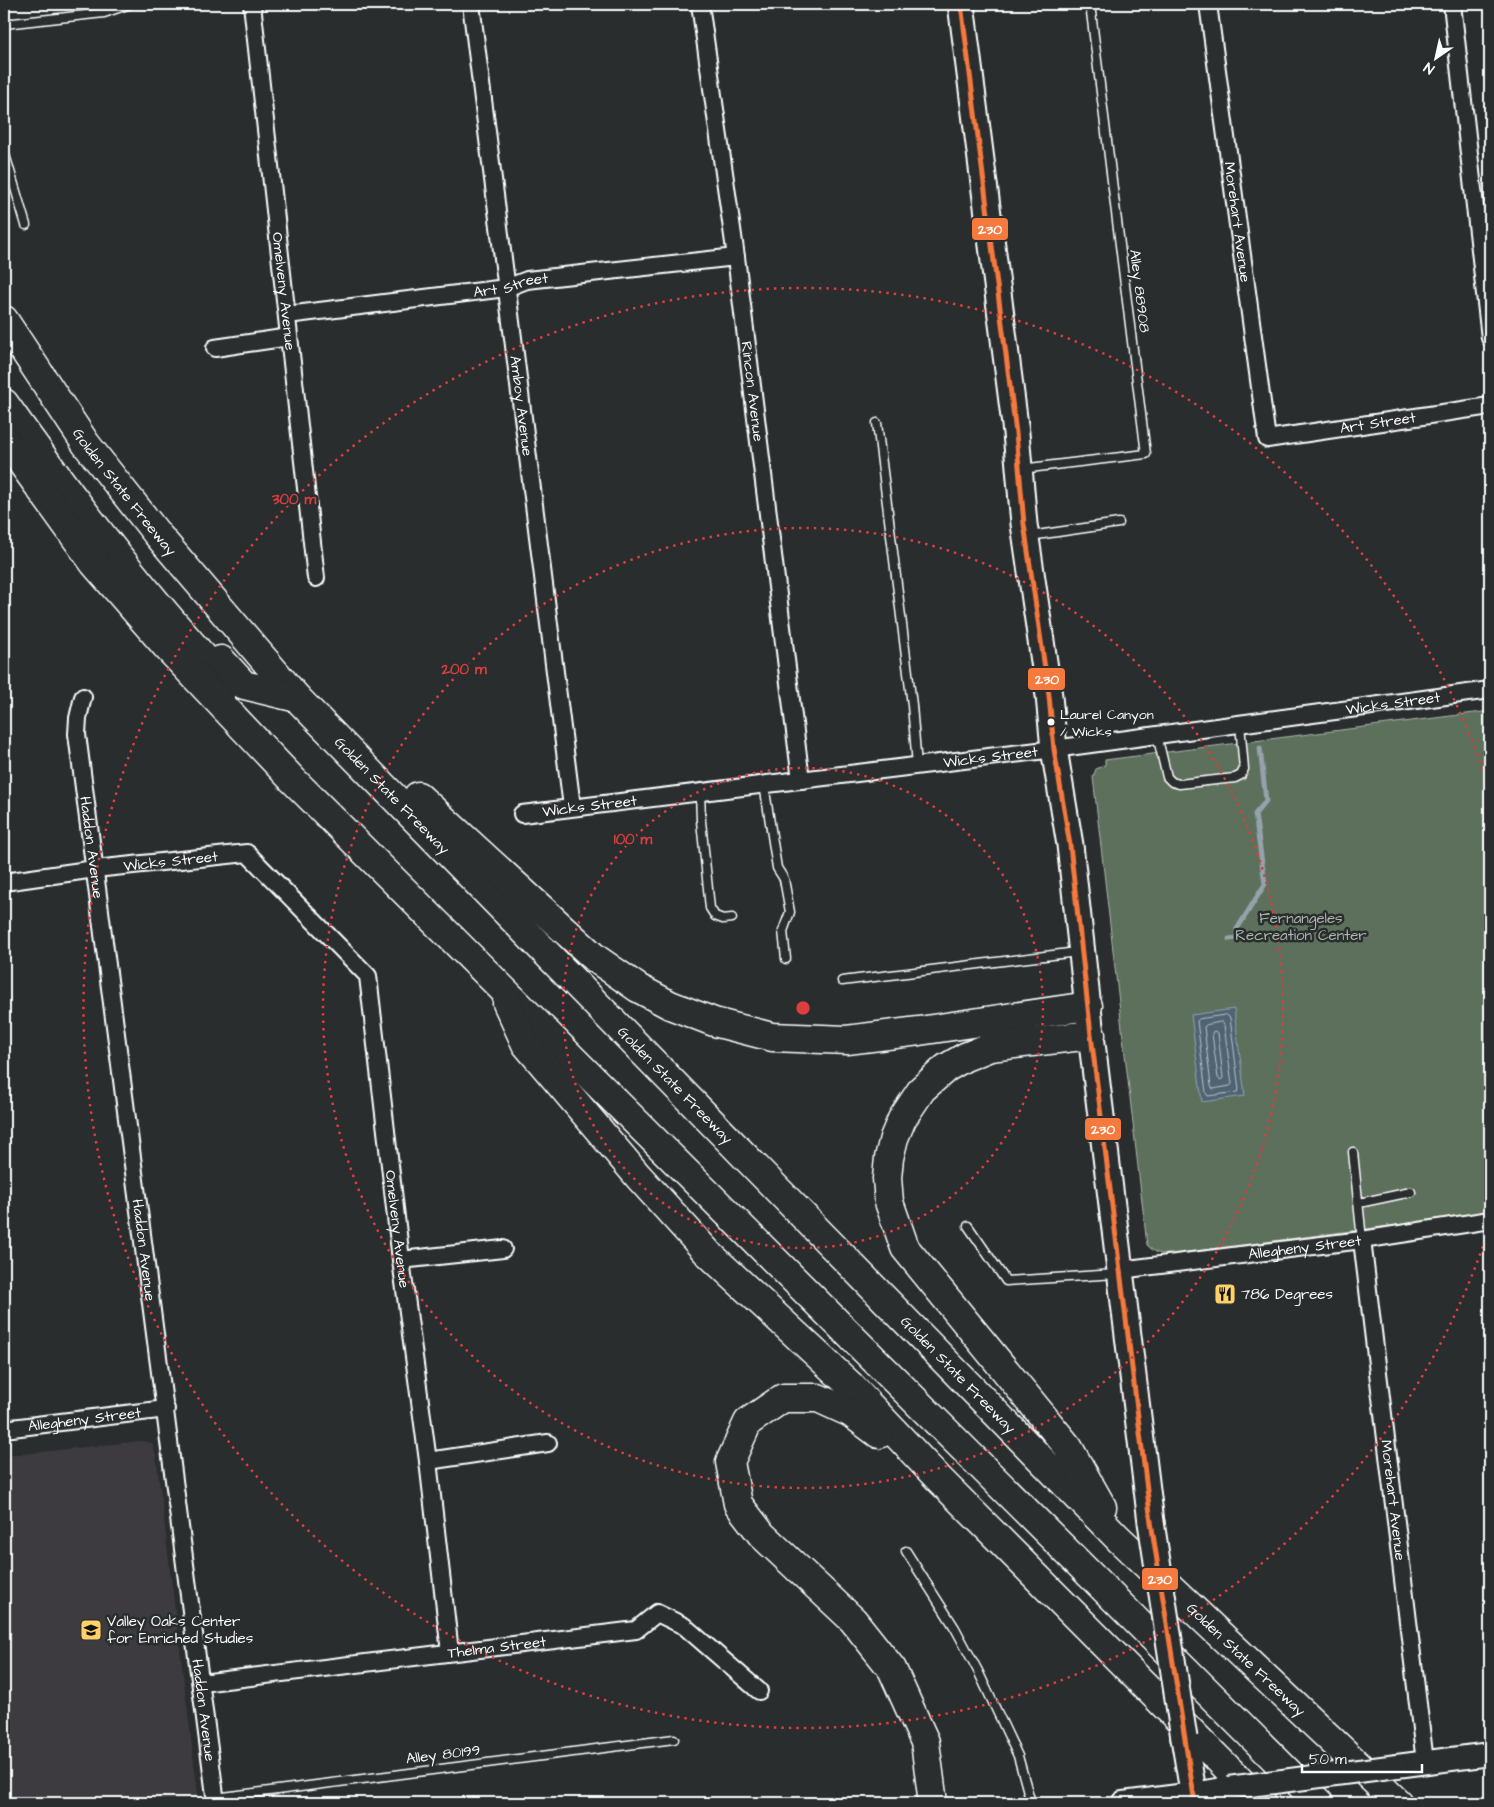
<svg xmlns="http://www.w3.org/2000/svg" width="1494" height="1807" viewBox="0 0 1494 1807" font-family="'Architects Daughter',sans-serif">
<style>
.built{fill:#3e3b40}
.green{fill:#5b705b;stroke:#adb8ad}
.water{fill:#4f6473;stroke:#95a2ab}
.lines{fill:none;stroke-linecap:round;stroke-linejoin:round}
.shore{stroke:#b9c1c7;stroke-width:1}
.stream{stroke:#95a2ab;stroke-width:5}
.lane-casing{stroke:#fff;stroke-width:11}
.street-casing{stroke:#fff;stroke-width:20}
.secondary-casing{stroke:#fff;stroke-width:26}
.primary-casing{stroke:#fff;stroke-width:29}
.highway-casing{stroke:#fff;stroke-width:31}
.lane{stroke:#2a2d2e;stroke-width:8}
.street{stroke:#2a2d2e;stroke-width:16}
.secondary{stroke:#2a2d2e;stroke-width:22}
.primary{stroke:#2a2d2e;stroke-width:25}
.highway{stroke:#2a2d2e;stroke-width:28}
.secondary-bridge-casing{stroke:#fff;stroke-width:26;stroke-linecap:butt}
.primary-bridge-casing{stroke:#fff;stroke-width:29;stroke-linecap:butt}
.secondary-bridge{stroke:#2a2d2e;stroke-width:22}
.primary-bridge{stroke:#2a2d2e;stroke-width:25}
.bus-1-casing{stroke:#2a2d2e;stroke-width:9}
.bus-1{stroke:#f6793e;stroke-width:5}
.ring{fill:none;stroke:#da3e3e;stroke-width:2.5;stroke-dasharray:2.5 5}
.bus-dot{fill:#fff;stroke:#2a2d2e;stroke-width:2}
.labels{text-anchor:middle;stroke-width:5;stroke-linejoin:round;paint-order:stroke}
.bus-label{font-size:14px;fill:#fff;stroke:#2a2d2e;text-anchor:start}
.street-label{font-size:15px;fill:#fff;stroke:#2a2d2e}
.park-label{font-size:15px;fill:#adb8ad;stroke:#2a2d2e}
.poi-label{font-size:15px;fill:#fff;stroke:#2a2d2e;text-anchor:start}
.centre{fill:#da3e3e;stroke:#2a2d2e;stroke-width:2.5}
.ring-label{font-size:15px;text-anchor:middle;font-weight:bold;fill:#da3e3e;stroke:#2a2d2e;stroke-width:5;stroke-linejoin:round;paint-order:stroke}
.line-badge{stroke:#2a2d2e;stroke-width:2}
.badge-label{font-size:14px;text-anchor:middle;font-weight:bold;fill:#fff}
</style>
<rect width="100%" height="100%" fill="#2a2d2e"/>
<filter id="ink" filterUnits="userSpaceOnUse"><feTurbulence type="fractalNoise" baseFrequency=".02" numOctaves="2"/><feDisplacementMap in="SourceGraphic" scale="10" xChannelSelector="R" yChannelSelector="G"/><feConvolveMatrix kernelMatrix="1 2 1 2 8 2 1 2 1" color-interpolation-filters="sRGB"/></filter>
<g filter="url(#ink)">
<path class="built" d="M141,1441l11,2 4,13 43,347h-195v-347z"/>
<path class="green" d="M1490,711v502l-318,41c-12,1 -17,-1 -25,-9l-54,-468 3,-8 9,-4v-5z"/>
<path class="water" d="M1234,1009l11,87 -43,6 -11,-87z"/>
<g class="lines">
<g class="shore">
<path d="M1227,1015l3,3 9,72 -2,2 -29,4 -2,-3 -9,-72 2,-2z"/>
<path d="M1222,1022l2,3 8,59 -2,2 -17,3 -2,-3 -7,-59 2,-2z"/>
<path d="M1214,1031l4,2 5,45 -2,2 -3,-2 -6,-44z"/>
</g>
<path class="stream" d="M1229,939l9,-1 -1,-9 28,-45 -10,-70 11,-13 -6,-53"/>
<g class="lane-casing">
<g id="lane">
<path d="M4,24l100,-11 26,-9"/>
<path d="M4,151l22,74"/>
<path d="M877,423l35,282 5,61"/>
<path d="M1021,469l125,-15 -56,-450"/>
<path d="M1030,536l89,-13"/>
<path d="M1157,735l10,42 5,5 7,2 56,-6 6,-3 3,-6 -4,-45"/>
<path d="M764,784l13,84 7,11 6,33 -7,19 3,28"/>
<path d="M700,792l1,29 9,87 5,8 8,3 9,-1"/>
<path d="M842,981l235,-29"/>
<path d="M1353,1152l9,88"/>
<path d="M1359,1203l52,-11"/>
<path d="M968,1226l38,55 110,-7"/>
<path d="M906,1551l49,77 23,43 40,85 13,47"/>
<path d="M215,1798l459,-59"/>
</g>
</g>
<g class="street-casing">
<g id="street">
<path id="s1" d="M252,4l64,574"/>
<path id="s2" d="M471,4l101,803"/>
<path id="s3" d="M700,4l36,253 65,523"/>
<path id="s4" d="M1208,4l59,435 223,-33"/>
<path d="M1452,4l38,334"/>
<path id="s5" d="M287,315l219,-27 21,-8 209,-23"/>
<path d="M215,348l74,-11"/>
<path id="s6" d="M83,697l-5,21 -1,16 139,1069"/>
<path id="s7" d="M522,814l532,-65 436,-59"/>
<path id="s8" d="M4,882l91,-13 152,-16 121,123 33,284 27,201 22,191"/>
<path id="s9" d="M1362,1240l63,522"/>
<path d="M401,1260l102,-11"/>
<path id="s10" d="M1120,1270l242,-30 128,-20"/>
<path id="s11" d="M4,1429l162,-20"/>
<path d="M428,1461l120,-18"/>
<path id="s12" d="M201,1683l435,-53 21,-17 27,13 75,65"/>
</g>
</g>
<g class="secondary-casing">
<g id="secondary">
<path d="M1397,1766l93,-12"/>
<path d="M1123,1803l71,-9 34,-6"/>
</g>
</g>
<g class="primary-casing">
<g id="primary">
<path d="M961,4l55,429 8,91 25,172 5,53 16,96 21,190 60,487"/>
<path d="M1184,1738l11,65"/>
</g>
</g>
<g class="highway-casing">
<g id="highway">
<path id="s13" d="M4,320l82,124 71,90 140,164 822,841 279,264"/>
<path d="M4,403c69,98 142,193 224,281"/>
<path d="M4,438l90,125 73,84 125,132 1027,1024"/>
<path d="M221,660l23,25 53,13"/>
<path d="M418,796l177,162 43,30 32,17 44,17 58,15 75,3 72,-9 169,-25"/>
<path d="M507,1003l19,41 112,132 69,76 142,132 89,94 324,325"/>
<path d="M1091,1035l-101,12 -25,10 -19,11 -24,21 -20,30 -8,19 -5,20 -2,20 2,24 16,46 163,199 34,60"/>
<path d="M879,1434l-28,-21 -33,-15h-35l-35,24 -18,40 8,42 24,31 91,85 39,49 33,73 8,61"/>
</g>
</g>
<use href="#lane" class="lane"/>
<use href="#street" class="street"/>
<use href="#secondary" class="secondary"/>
<use href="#primary" class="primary"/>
<use href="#highway" class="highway"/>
<g class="secondary-bridge-casing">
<path id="secondary-bridge" d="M1228,1788l169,-22"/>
</g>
<g class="primary-bridge-casing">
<path id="primary-bridge" d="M1151,1522l33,216"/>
</g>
<use href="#secondary-bridge" class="secondary-bridge"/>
<use href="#primary-bridge" class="primary-bridge"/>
<g class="bus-1-casing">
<path id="bus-1" d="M961,4l55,429 8,91 25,172 5,53 16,96 21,190 60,487 44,281"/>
</g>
<use href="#bus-1" class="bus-1"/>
</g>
</g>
<g class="ring">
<circle cx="803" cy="1008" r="240"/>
<circle cx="803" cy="1008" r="480"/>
<path d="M1490 1225A720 720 0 1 1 1490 791"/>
</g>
<defs>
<g id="restaurant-square" transform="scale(1.125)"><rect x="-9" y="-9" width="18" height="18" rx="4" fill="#ffd166" stroke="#2a2d2e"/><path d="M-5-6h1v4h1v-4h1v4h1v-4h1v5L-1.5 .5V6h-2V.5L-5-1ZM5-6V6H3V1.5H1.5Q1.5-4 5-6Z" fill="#111"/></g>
<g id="school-square" transform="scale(1.125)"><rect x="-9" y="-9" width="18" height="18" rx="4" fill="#ffd166" stroke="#2a2d2e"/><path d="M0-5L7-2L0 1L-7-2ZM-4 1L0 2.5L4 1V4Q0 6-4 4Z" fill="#111"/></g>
</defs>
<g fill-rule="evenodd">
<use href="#restaurant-square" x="1225" y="1294"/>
<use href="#school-square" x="91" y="1630"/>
</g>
<circle class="bus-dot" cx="1051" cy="722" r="4.5"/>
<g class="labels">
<g class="bus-label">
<text x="1060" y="719">Laurel Canyon<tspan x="1060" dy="17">/ Wicks</tspan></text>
</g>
<g class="street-label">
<text dy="5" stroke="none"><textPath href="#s4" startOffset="220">Morehart Avenue</textPath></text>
<text dy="5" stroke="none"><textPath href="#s5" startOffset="226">Art Street</textPath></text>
<text dy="5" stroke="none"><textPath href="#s1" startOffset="289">Omelveny Avenue</textPath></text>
<text transform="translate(1140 291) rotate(83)" y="5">Alley 88908</text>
<text dy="5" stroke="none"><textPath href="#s3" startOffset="391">Rincon Avenue</textPath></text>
<text dy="5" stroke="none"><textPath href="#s2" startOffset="405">Amboy Avenue</textPath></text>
<text dy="5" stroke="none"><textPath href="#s4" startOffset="551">Art Street</textPath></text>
<text dy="5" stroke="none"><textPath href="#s13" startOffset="210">Golden State Freeway</textPath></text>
<text dy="5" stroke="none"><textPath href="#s7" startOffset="878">Wicks Street</textPath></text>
<text dy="5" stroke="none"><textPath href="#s7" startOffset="472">Wicks Street</textPath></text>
<text dy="5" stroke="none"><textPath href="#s13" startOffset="615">Golden State Freeway</textPath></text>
<text dy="5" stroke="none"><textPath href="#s7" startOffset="68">Wicks Street</textPath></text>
<text dy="5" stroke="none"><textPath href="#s6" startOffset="152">Haddon Avenue</textPath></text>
<text dy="5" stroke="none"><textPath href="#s8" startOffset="168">Wicks Street</textPath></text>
<text dy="5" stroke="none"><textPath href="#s13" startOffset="1020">Golden State Freeway</textPath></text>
<text dy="5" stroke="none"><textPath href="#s8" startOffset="672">Omelveny Avenue</textPath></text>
<text dy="5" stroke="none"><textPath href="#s10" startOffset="186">Allegheny Street</textPath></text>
<text dy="5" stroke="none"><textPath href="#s6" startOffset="558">Haddon Avenue</textPath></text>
<text dy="5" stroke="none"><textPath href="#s13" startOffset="1425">Golden State Freeway</textPath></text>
<text dy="5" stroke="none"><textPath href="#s11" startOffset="81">Allegheny Street</textPath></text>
<text dy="5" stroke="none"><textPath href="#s9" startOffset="262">Morehart Avenue</textPath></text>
<text dy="5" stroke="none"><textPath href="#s12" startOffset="298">Thelma Street</textPath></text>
<text dy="5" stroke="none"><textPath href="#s13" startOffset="1830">Golden State Freeway</textPath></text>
<text dy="5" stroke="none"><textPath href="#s6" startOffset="1022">Haddon Avenue</textPath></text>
<text transform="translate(443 1754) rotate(-7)" y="5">Alley 80199</text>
</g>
<g class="park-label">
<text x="1301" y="923">Fernangeles<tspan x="1301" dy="17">Recreation Center</tspan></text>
</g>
<g class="poi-label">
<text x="1241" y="1299">786 Degrees</text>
<text x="107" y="1626">Valley Oaks Center<tspan x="107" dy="17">for Enriched Studies</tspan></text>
</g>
</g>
<circle cx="803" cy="1008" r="8" class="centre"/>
<g class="ring-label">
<text x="294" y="504">300 m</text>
<text x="464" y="674">200 m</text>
<text x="633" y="844">100 m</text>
</g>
<g class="line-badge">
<rect x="971" y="217" width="38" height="24" rx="5" fill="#f6793e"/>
<rect x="1027" y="667" width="39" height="24" rx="5" fill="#f6793e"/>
<rect x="1084" y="1117" width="38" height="24" rx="5" fill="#f6793e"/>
<rect x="1141" y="1567" width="38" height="24" rx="5" fill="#f6793e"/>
</g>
<g class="badge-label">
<text x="990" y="234">230</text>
<text x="1047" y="684">230</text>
<text x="1103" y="1134">230</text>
<text x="1160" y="1584">230</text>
</g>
<rect width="1494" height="1807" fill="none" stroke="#2a2d2e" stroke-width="20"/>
<rect x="10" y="10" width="1474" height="1787" fill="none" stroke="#fff" stroke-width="2" filter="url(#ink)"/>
<g transform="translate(1436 58) rotate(214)" stroke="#2a2d2e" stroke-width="4" paint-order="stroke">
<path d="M0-4L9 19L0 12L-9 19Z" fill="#ffffff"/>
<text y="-8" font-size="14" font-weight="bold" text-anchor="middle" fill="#ffffff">N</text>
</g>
<path d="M1302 1764v8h120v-8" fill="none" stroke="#ffffff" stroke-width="2.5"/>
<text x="1309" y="1764" font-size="15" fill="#ffffff" stroke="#2a2d2e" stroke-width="4" paint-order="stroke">50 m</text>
</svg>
